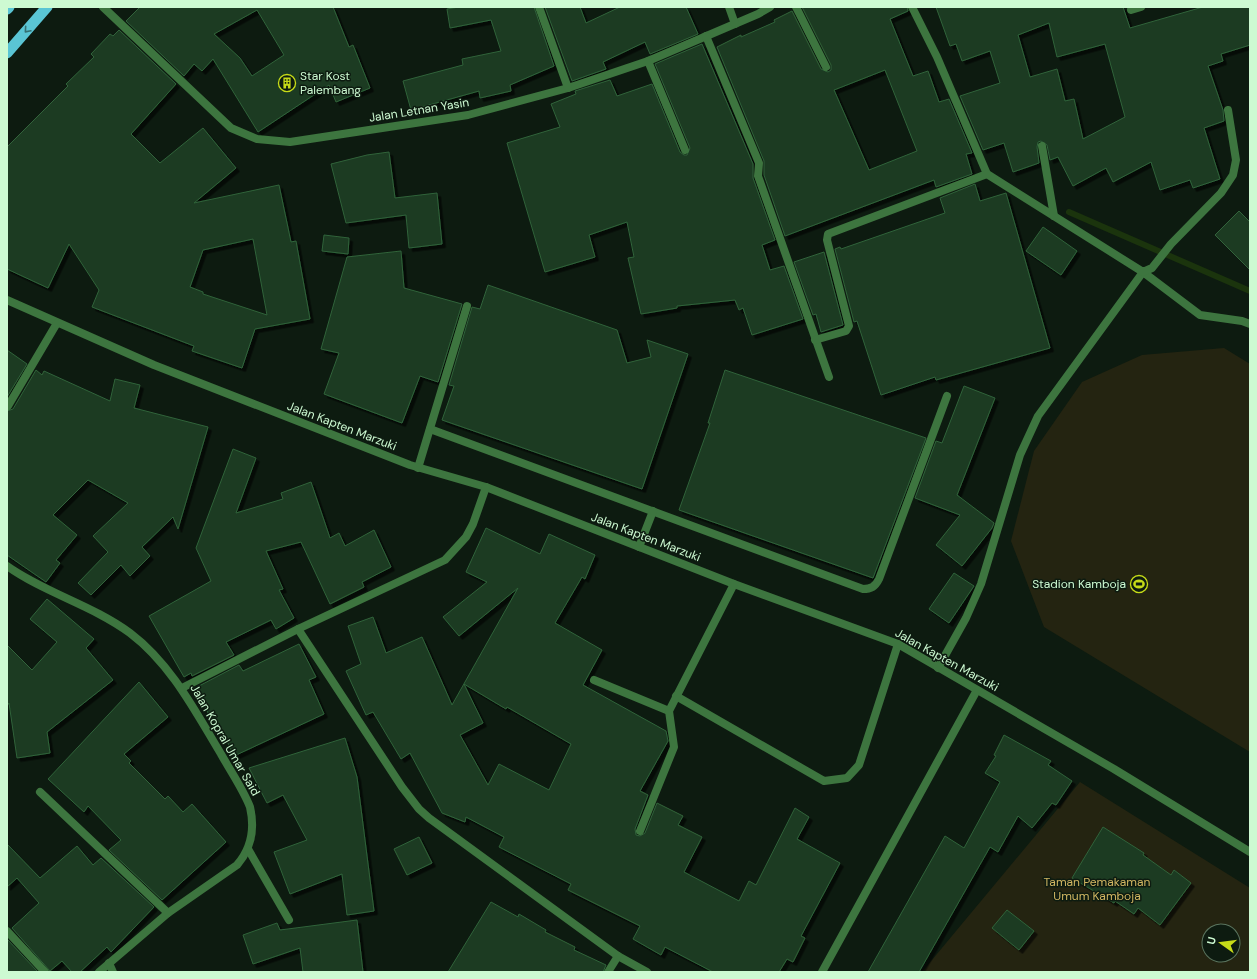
<svg xmlns="http://www.w3.org/2000/svg" width="1257" height="979" viewBox="0 0 1257 979" font-family="'DM Sans',sans-serif">
<style>
.green{fill:#242411;fill-rule:evenodd}
.lines{fill:none;stroke-linecap:round;stroke-linejoin:round}
.stream{stroke:#1b340d;stroke-width:6}
.building{fill:#1b3a22;stroke:#30633a;fill-rule:evenodd;filter:url(#shadow)}
.service{stroke:#3d753f;stroke-width:8}
.minor{stroke:#3d753f;stroke-width:8}
.trunk{stroke:#5ac5d4;stroke-width:11}
.oneway{stroke:#347072}
.labels{text-anchor:middle;stroke-width:3;stroke-linejoin:round;paint-order:stroke}
.poi-label{font-size:12px;fill:#cdfad2;stroke:#0d1b10;text-anchor:start}
.street-label{font-size:12px;fill:#cdfad2;stroke:#0d1b10}
.park-label{font-size:12px;fill:#d1b662;stroke:#0d1b10}
</style>
<defs>
<filter id="shadow"><feDropShadow dx="3.5" dy="3.5" stdDeviation="0" flood-color="#0009"/></filter>
</defs>
<rect width="100%" height="100%" fill="#0d1b10"/>
<g class="green">
<path d="M1224,348l26,16v388l-206,-125 -33,-86 23,-90 48,-69 60,-27z"/>
<path d="M1080,782l170,106v84h-328zM1209,931h24v24h-24z"/>
</g>
<g class="lines">
<path class="stream" d="M1069,212l181,79"/>
</g>
<g class="building">
<path d="M140,7h193l16,40 4,-2 17,43 -34,14 -7,-17 -71,47 -45,-73 -11,12 -8,-7 -10,12 -58,-55zM257,10l27,45 -32,21 -12,-18 -26,-24z"/>
<path d="M459,7h75l20,59 -44,19 1,6 -31,7 -1,-7 -68,19 -8,-29 60,-16 -1,-6 39,-8 -10,-31 -41,8 -3,-19z"/>
<path d="M545,7h35l6,16 34,-16h66l12,27 -48,20 -5,-12 -42,20 3,7 -34,12z"/>
<path d="M802,7h105l1,4 -18,8 23,57 15,-5 11,31 10,-3 23,54 -6,1 6,20 -36,13 -2,-7 -149,56 -21,-61v-14l-47,-114 24,-12v2l34,-15 -1,-2 18,-9 29,58 7,3 3,-2v-5zM885,70l32,81 -48,19 -35,-80z"/>
<path d="M936,7h187l7,21 73,-21h47v38l-29,9 2,7 -15,5 15,44 1,11 -20,7 16,51 -27,9 -3,-8 -30,10 -9,-28 -38,20 -7,-14 -33,18 -15,-29 -8,3 -3,-15 -6,-4 -3,1 -1,5 2,16 -26,9 -9,-29 -21,7 -23,-54 40,-13 -10,-32 -28,10 -6,-17 -6,2zM1049,23l8,34 48,-13 20,73 -42,22 -9,-40 -9,2 -8,-32 -27,8 -12,-42z"/>
<path d="M119,30l57,54 -45,50 29,29 43,-35 33,40 -42,35 85,-18 12,57 5,-1 14,78 -55,10 -13,39 -50,-17 2,-5 -102,-39 7,-17 -30,-46 -21,44 -41,-19v-122l61,-61 -2,-2 28,-27 -3,-3 19,-20 3,2zM253,239l14,76 -64,-21v-2l-13,-5 13,-37z"/>
<path d="M702,44l51,120v14l22,62 -13,5 8,25 14,-4 19,53 -51,16 -9,-27 -4,2 -4,-10 -58,6v2l-36,6 -13,-56 6,-1 -7,-35 -38,13 6,22 -50,15 -38,-129 53,-16 -9,-23 25,-10 -1,-3 35,-11 7,16 35,-12 28,68 4,3h3l3,-7 -35,-84z"/>
<path d="M389,152l6,46 42,-5 5,51 -33,4 -3,-33 -60,8 -15,-59 36,-9z"/>
<path d="M975,184l5,17 26,-8 44,155 -114,32 -1,-3 -54,18 -24,-74 -3,1 -19,-73 5,-2 1,2 104,-36 -5,-15z"/>
<path d="M1239,211l11,11v48l-35,-35z"/>
<path d="M1043,227l34,24 -16,24 -35,-24z"/>
<path d="M324,235l25,3 -1,16 -26,-3z"/>
<path d="M401,251l3,37 58,16 -24,78 -18,-6 -18,47 -78,-29 15,-41 -18,-4 26,-92z"/>
<path d="M824,252l19,73 -22,7 -5,-18 -3,1 -19,-53z"/>
<path d="M488,285l129,45 10,33 24,-6 -4,-17 41,14 -46,135 -200,-69 12,-34 -5,-1 23,-78 8,2z"/>
<path d="M7,350l20,14 -20,33z"/>
<path d="M36,370l6,5 2,-4 66,30 5,-22 25,6 -6,23 74,19 -30,102 -5,-12 -31,30 8,9 -20,20 -9,-11 -30,30 -13,-12 30,-31 -15,-16 35,-33 -40,-23 -35,35 24,20 -21,25 4,3 -14,19 -39,-27v-144l6,-2z"/>
<path d="M725,370l201,68 -53,140 -194,-68 31,-87h-2z"/>
<path d="M964,386l31,12 -38,97 37,28 -2,5 -30,38 -26,-21 24,-30 -45,-17 21,-57 6,2z"/>
<path d="M233,449l23,9 -20,55 47,-14 -2,-6 30,-11 19,56 9,-5 6,13 29,-16 17,37 -29,15 2,5 -34,17 -29,-62 -35,9 17,38 -4,1 15,28 -18,11 -5,-9 -45,22 8,13 -42,21 -1,-3 -7,4 -35,-61 62,-35 -15,-33z"/>
<path d="M486,528l54,26 9,-20 46,21 -10,24 -3,-2 -27,46 47,27 -19,35 83,46 2,10 -28,50 8,4 -13,34 1,6 4,1 5,-3 12,-30 26,13 -5,9 24,12 -18,35 55,29 10,-20 7,4 39,-77 14,9 -12,22 43,24 -39,73 4,2 -12,24 -6,-3 -8,13h-66l-48,-25 -4,8 -28,-16 7,-13 -72,-36 3,-6 -72,-37 5,-10 -38,-20 -1,5 -23,-9 -32,-60 -9,6 -28,-47 -7,3 -20,-44 15,-7 -13,-38 25,-9 13,36 36,-16 30,68 66,-117 -59,48 -16,-19 44,-35 -21,-10zM464,684l42,25 1,-2 64,37 -22,46 -50,-26 -11,21 -28,-50 23,-12z"/>
<path d="M954,573l20,13 -25,37 -20,-14z"/>
<path d="M47,599l47,40 -8,9 27,32 -66,52 3,21 -33,5 -8,-55 -2,3v-61l25,25 25,-28 -27,-23z"/>
<path d="M299,644l17,33 -7,3 15,34 -90,42 -14,-29 -2,1 -9,-15h-1l-11,-26 42,-22 4,6z"/>
<path d="M139,682l29,35 -44,37 7,7 -2,2 36,36 3,-3 15,16 9,-8 34,38 -64,58 -53,-50 12,-10 -33,-34 -4,6 -36,-33z"/>
<path d="M1004,735l47,26 -3,4 24,16 -16,24 -4,-2 -20,25 -14,-12 -20,36 -8,-5 -71,125h-51l77,-136 19,12 36,-66 -15,-9 11,-17 -2,-1z"/>
<path d="M345,738l12,39 17,134 -27,4 -5,-41 -52,20 -16,-42 33,-12 -24,-45 -16,8 -18,-35z"/>
<path d="M1103,827l41,26 -1,2 28,20 3,-5 17,13 -31,42 -22,-17 -4,6 -19,-13 -1,2 -42,-25z"/>
<path d="M419,837l13,26 -25,12 -13,-26z"/>
<path d="M7,844l33,34 37,-32 16,19 8,-7 53,49 -43,45 -4,-5 -27,25h-8l-10,-11 -12,10 -38,-43 27,-25 -22,-25 -10,9z"/>
<path d="M491,902l27,15 1,-3 27,16 -1,2 30,15 -1,3 32,15 -3,7h-155z"/>
<path d="M1007,910l27,21 -15,19 -27,-22z"/>
<path d="M357,920l6,52h-60l-3,-24 -47,16 -10,-29 34,-12 3,7z"/>
<path d="M7,939l31,33h-31z"/>
</g>
<g class="lines">
<g class="service">
<path d="M1131,10l10,-3"/>
<path d="M430,429l433,160c8,0 12,-2 16,-10l68,-183"/>
<path d="M418,468l49,-162"/>
<path d="M639,547l14,-36"/>
<path d="M938,668l28,-50 15,-34 39,-129 18,-39 105,-144 57,43 42,6 8,3"/>
<path d="M676,696l148,85 23,-3 12,-13 39,-121"/>
</g>
<g class="minor">
<path d="M103,7l128,121 26,11 33,3 178,-27 100,-27 80,-27 110,-47 12,-7"/>
<path d="M539,7l29,81"/>
<path d="M729,7l6,17"/>
<path d="M796,7l30,60"/>
<path d="M912,7l25,50 50,117 156,98 9,-4 19,-24 50,-51 12,-18 3,-15 -8,-50"/>
<path d="M706,36l53,127 -1,13 71,201"/>
<path d="M648,61l37,89"/>
<path d="M1042,146l12,70"/>
<path d="M7,300l147,65 256,100 76,22 248,97 164,60 216,125 136,83"/>
<path d="M815,340l31,-9 3,-5 -22,-86 1,-6 159,-60"/>
<path d="M8,406l49,-83"/>
<path d="M7,566c38,27 85,39 123,67 41,31 65,78 91,121 10,18 22,35 29,53 5,22 1,42 -13,58l-69,48 -69,59"/>
<path d="M298,629l104,158 17,22 10,9 189,138 29,16"/>
<path d="M594,680l75,31"/>
<path d="M182,688l116,-59 147,-69 21,-23 7,-13 13,-37"/>
<path d="M40,792l128,121"/>
<path d="M640,831l34,-84 -5,-36 65,-127"/>
<path d="M248,849l41,71"/>
<path d="M7,931l38,41"/>
<path d="M109,963l4,9"/>
<path d="M608,972l10,-16"/>
<path d="M822,972l155,-282"/>
</g>
<g class="trunk">
<path d="M7,9l2,-2"/>
<path d="M7,53l40,-46"/>
</g>
</g>
<defs><path id="oneway-chevron" d="M-2-3.5L2.5 0L-2 3.5" fill="none" stroke-width="1.6" stroke-linecap="round" stroke-linejoin="round"/></defs>
<use class="oneway" href="#oneway-chevron" transform="translate(27 30) rotate(131)"/>
<defs>
<g id="building-ring" transform="scale(0.9)"><circle r="9.5" fill="#0d1b10" stroke="#c6db18" stroke-width="1.5"/><path d="M-4-6H4V6H1V3H-1V6H-4ZM-2.5-4.3h1.7v1.8h-1.7ZM.8-4.3h1.7v1.8H.8ZM-2.5-1h1.7V.8h-1.7ZM.8-1h1.7V.8H.8Z" fill="#c6db18"/></g>
<g id="stadium-ring" transform="scale(0.9)"><circle r="9.5" fill="#0d1b10" stroke="#c6db18" stroke-width="1.5"/><path d="M0-5a6.5 5 0 1 0 0 10a6.5 5 0 1 0 0-10ZM-3.5-1.8h7v3.6h-7Z" fill="#c6db18"/></g>
</defs>
<g fill-rule="evenodd">
<use href="#building-ring" x="287" y="83"/>
<use href="#stadium-ring" x="1139" y="584"/>
</g>
<g class="labels">
<g class="poi-label">
<text x="300" y="80">Star Kost<tspan x="300" dy="14">Palembang</tspan></text>
<text x="1126" y="588" text-anchor="end">Stadion Kamboja</text>
</g>
<g class="street-label">
<text transform="translate(419 110) rotate(-9)" y="4">Jalan Letnan Yasin</text>
<text transform="translate(342 426) rotate(21)" y="4">Jalan Kapten Marzuki</text>
<text transform="translate(646 537) rotate(21)" y="4">Jalan Kapten Marzuki</text>
<text transform="translate(947 660) rotate(29)" y="4">Jalan Kapten Marzuki</text>
<text transform="translate(225 740) rotate(60)" y="4">Jalan Kopral Umar Said</text>
</g>
<g class="park-label">
<text x="1097" y="886">Taman Pemakaman<tspan x="1097" dy="14">Umum Kamboja</tspan></text>
</g>
</g>
<rect width="1257" height="979" fill="none" stroke="#cdfad2" stroke-width="16"/>
<g transform="translate(1221 943) rotate(284)"><circle r="19" fill="#0d1b10" stroke="#5a745e"/>
<path d="M0-3L7 15L0 10L-7 15Z" fill="#c6db18"/>
<text y="-6" font-size="11" font-weight="bold" text-anchor="middle" fill="#cdfad2">U</text>
</g>
</svg>
